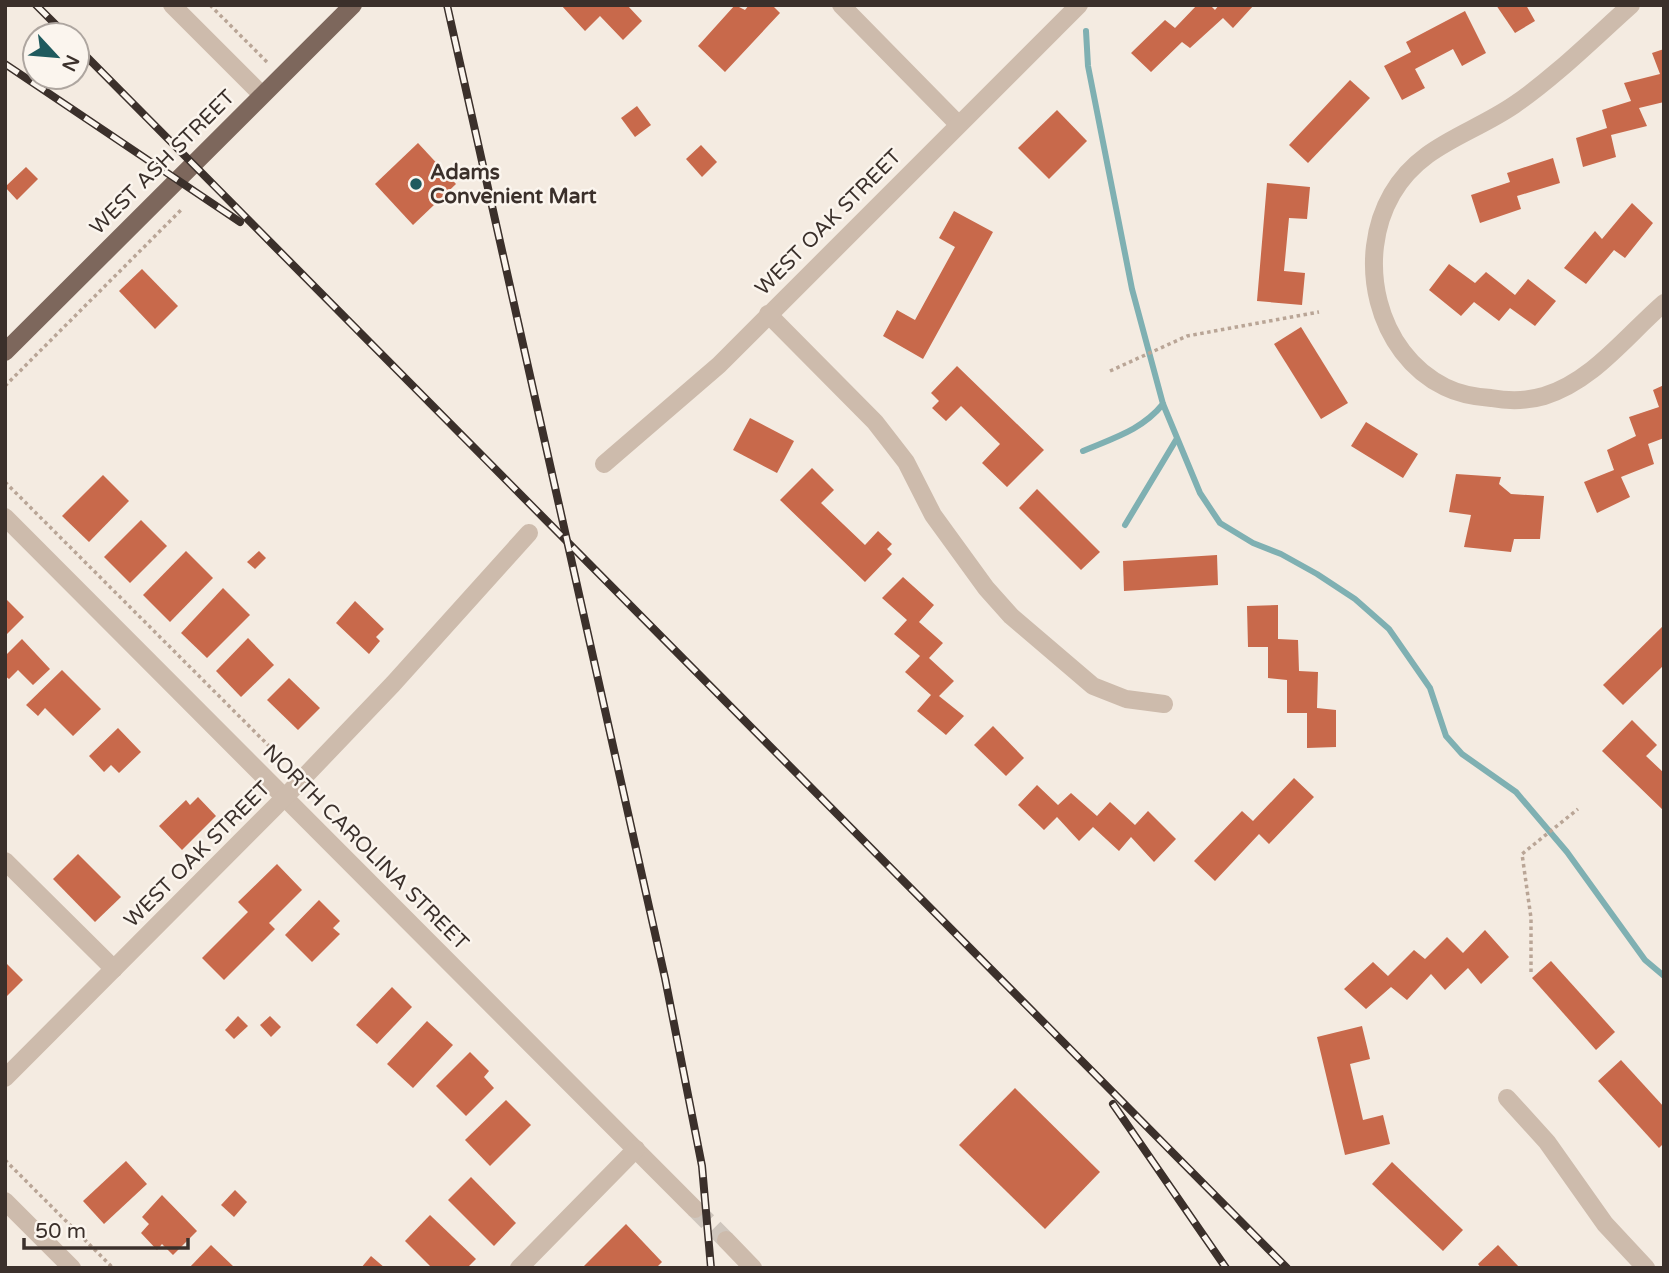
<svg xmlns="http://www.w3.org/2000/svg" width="1669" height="1273" viewBox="0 0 1669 1273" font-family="'Varela Round',sans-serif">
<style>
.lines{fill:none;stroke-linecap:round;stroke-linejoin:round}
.stream{stroke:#7fb0b2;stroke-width:6}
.building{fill:#c8694b}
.minor-tunnel{stroke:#cfc6bd;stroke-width:18;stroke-dasharray:18 9;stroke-linecap:butt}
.path{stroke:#b9a596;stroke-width:3.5;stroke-dasharray:3.5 3.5;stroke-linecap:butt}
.minor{stroke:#cdbbac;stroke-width:18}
.major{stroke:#7d675c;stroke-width:18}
.rail-casing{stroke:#3b302b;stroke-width:8}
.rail{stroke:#fbf5ee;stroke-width:5;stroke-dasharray:16;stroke-linecap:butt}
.poi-dot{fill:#1f5a5e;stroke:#fbf5ee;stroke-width:2.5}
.labels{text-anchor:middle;stroke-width:5;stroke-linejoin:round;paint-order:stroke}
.street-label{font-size:21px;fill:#3b302b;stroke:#fbf5ee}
.poi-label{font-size:21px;font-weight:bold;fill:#3b302b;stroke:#fbf5ee;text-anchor:start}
</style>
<rect width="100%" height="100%" fill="#f4ebe1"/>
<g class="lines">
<g class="stream">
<path d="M1086,31l2,35 44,223 31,115 37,89 20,30 33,20 28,11 36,20 38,25 34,30 41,59 16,48 16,18 54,38 51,60 78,108 19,16"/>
<path d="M1083,451c30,-13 59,-21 80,-47"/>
<path d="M1125,525l51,-85"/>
</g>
</g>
<g class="building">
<path d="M561,5h66l15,16 -19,19 -23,-24 -15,15z"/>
<path d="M735,5l10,5 4,-5h23l8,8 -55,59 -27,-26z"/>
<path d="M1197,5h13l5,5 4,-5h35l-21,23 -10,-10 -33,30 -8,-6 -31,30 -20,-19 34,-33 10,8z"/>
<path d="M1496,5h30l9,16 -20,12z"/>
<path d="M1465,11l21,42 -24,13 -9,-17 -38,20 10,19 -23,12 -18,-34 27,-14 -5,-10z"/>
<path d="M1664,49v53l-25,6 8,18 -36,9 5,22 -33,10 -7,-29 31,-10 -5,-18 29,-9 -7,-18 36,-9 -8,-21z"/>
<path d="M1350,80l20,18 -62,65 -19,-18z"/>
<path d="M637,106l14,19 -16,12 -14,-19z"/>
<path d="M1057,110l30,31 -38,38 -31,-31z"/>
<path d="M418,143l38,41 -43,41 -38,-41z"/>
<path d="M701,145l16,17 -15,15 -16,-18z"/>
<path d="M1553,158l7,25 -43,13 4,13 -41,14 -9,-28 39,-13 -3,-9z"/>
<path d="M26,167l12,12 -21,21 -12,-13z"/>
<path d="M1267,183l43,4 -3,32 -18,-1 -5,53 21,2 -3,32 -45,-4z"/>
<path d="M1632,203l21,20 -28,35 -11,-8 -28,34 -22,-16 31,-37 7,8z"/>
<path d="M954,211l39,21 -70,127 -40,-23 14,-26 18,10 40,-73 -16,-9z"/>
<path d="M1449,264l26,19 11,-11 29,23 13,-16 28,22 -21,25 -25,-18 -11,13 -25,-19 -13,14 -32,-26z"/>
<path d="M142,269l36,37 -23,23 -36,-38z"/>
<path d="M1301,327l47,76 -27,16 -47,-75z"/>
<path d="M957,366l87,84 -37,37 -25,-24 18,-19 -39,-38 -15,15 -14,-13 7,-7 -8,-8z"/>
<path d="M1664,385v53l-16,6 6,20 -33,13 9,20 -33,16 -13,-31 30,-12 -7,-20 29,-14 -7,-19 30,-10 -6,-17z"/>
<path d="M750,418l44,23 -17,32 -44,-23z"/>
<path d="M1366,422l52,32 -15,24 -52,-32z"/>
<path d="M812,468l22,22 -13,13 44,42 13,-14 14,13 -5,5 5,5 -27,28 -85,-82z"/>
<path d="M1456,474l45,3 -2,7 12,10 33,2 -4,43h-26l-3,13 -47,-5 7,-32 -22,-3z"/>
<path d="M103,475l26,26 -40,41 -27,-26z"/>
<path d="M1037,489l63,63 -19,18 -62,-62z"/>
<path d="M141,520l26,26 -37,37 -26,-26z"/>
<path d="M186,551l27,27 -43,44 -27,-27z"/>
<path d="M259,551l7,7 -11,11 -8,-7z"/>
<path d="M1217,555l1,30 -94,6 -1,-30z"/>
<path d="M903,577l31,28 -15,17 24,21 -14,15 25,23 -15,15 25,20 -18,19 -29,-24 14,-16 -26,-23 15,-16 -26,-22 13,-14 -25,-22z"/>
<path d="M223,588l27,27 -43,43 -26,-25z"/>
<path d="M5,598l19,19 -19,19z"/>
<path d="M355,601l29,28 -8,8 4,4 -11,13 -33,-31z"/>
<path d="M1278,605v34l20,1 1,31 19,1 -1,36 19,2v37l-29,1v-35h-20v-33l-19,-2v-31h-20l-1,-41z"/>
<path d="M1664,625v40l-41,40 -20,-20z"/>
<path d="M248,638l26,27 -33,32 -25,-26z"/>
<path d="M22,639l28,30 -17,16 -15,-15 -9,9 -4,-3v-20z"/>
<path d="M62,670l39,39 -28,27 -28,-28 -7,8 -12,-11z"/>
<path d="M289,678l31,30 -22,22 -31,-30z"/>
<path d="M1632,720l25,25 -11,11 18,17v38l-62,-60z"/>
<path d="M993,726l31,32 -18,18 -32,-31z"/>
<path d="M118,728l23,24 -22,21 -8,-8 -7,7 -15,-16z"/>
<path d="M1294,778l20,19 -45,47 -10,-10 -44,47 -21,-20 48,-50 11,10z"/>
<path d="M1037,785l21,20 13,-12 26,23 13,-14 25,23 13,-14 28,28 -22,23 -23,-25 -12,14 -26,-24 -14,14 -22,-24 -13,13 -26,-25z"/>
<path d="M198,797l18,19 -34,34 -23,-24 27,-26 4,5z"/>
<path d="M78,854l43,43 -26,25 -42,-43z"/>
<path d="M277,864l25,26 -33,33 6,6 -51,51 -22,-22 46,-46 -10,-10z"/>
<path d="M319,900l21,21 -7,7 7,6 -28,28 -27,-27z"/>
<path d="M1485,930l24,27 -28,27 -13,-16 -23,22 -14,-16 -24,26 -16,-13 -25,22 -22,-20 29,-27 15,14 26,-26 11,9 22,-22 16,16z"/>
<path d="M1551,961l64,71 -19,18 -64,-72z"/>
<path d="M5,962l18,18 -18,18z"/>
<path d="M392,987l20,20 -35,37 -21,-19z"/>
<path d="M238,1016l10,10 -14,13 -9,-9z"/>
<path d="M270,1016l11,11 -10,10 -11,-12z"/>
<path d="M427,1021l26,24 -40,43 -26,-24z"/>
<path d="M1362,1026l8,33 -20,5 13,56 20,-5 7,29 -45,11 -28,-118z"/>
<path d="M470,1052l19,19 -5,6 10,11 -28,28 -30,-30z"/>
<path d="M1621,1060l43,47v36l-5,5 -61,-67z"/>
<path d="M1015,1088l85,84 -55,57 -86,-84z"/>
<path d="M506,1100l25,25 -41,41 -25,-26z"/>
<path d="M126,1161l21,23 -43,40 -21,-23z"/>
<path d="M1392,1162l71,68 -20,21 -71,-67z"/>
<path d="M471,1177l45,46 -22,23 -46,-46z"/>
<path d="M235,1190l12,12 -13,15 -13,-12z"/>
<path d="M162,1195l35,36 -24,24 -11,-11 -5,6 -16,-17 8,-9 -7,-7z"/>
<path d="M430,1215l46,44 -9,9h-35l-27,-27z"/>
<path d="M626,1224l36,38 -6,6h-74z"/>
<path d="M211,1245l24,23h-46z"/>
<path d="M1498,1245l22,23h-39l-3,-4z"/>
<path d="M371,1256l14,12h-24z"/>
</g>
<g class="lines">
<path class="minor-tunnel" d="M695,1209l31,31"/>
<g class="path">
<path d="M210,5l57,57"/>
<path d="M1110,371l77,-35 132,-24"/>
<path d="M5,386l177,-177"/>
<path d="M5,482l282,282"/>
<path d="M1531,972v-54l-9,-64 56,-45"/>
<path d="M5,1160l108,108"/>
</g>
<g class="minor">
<path d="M172,5l89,89"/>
<path d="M841,5l117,119"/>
<path d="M1631,5c-38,34 -75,71 -117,100 -44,30 -94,40 -122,89 -37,64 -16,159 53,193 14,7 31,10 46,11 17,3 36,3 53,-2 49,-15 82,-60 120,-93"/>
<path d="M768,314l107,108 31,40 27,53 53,73 25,28 82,70 33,13 38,5"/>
<path d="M604,464l115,-99 360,-360"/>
<path d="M5,517l690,692"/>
<path d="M5,861l109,108"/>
<path d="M5,1078l280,-281 108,-113 136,-151"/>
<path d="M1507,1098l40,44 58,82 41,44"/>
<path d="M5,1201l67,67"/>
<path d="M726,1240l27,28"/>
<path d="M519,1268l117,-119"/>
</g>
<path class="major" d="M5,352l348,-347"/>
<g class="rail-casing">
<g id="rail">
<path d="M36,5l30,30"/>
<path d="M447,5l218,973 37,188 9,102"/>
<path d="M77,47l1210,1221"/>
<path d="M5,64l235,158"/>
<path d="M1113,1104l113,164"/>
</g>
</g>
<use href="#rail" class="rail"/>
</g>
<circle class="poi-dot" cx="416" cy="184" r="7"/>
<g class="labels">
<g class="street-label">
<text transform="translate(162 162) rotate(-45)" y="7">WEST ASH STREET</text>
<text transform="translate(828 222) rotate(-45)" y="7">WEST OAK STREET</text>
<text transform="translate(366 847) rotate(45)" y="7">NORTH CAROLINA STREET</text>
<text transform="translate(197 854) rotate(-45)" y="7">WEST OAK STREET</text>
</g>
<g class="poi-label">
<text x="430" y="179">Adams<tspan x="430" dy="24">Convenient Mart</tspan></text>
</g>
</g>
<rect width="1669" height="1273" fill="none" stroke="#3b302b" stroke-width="14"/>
<g transform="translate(56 56) rotate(116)"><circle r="33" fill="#fbf5ee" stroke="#aea6a0" stroke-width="2"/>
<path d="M0-5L12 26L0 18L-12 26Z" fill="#1f5a5e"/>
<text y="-10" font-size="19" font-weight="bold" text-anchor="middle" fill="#3b302b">N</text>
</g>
<path d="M24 1238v10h164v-10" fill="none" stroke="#3b302b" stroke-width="3.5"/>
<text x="35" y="1238" font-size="21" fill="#3b302b" stroke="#fbf5ee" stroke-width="5" paint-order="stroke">50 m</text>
</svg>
